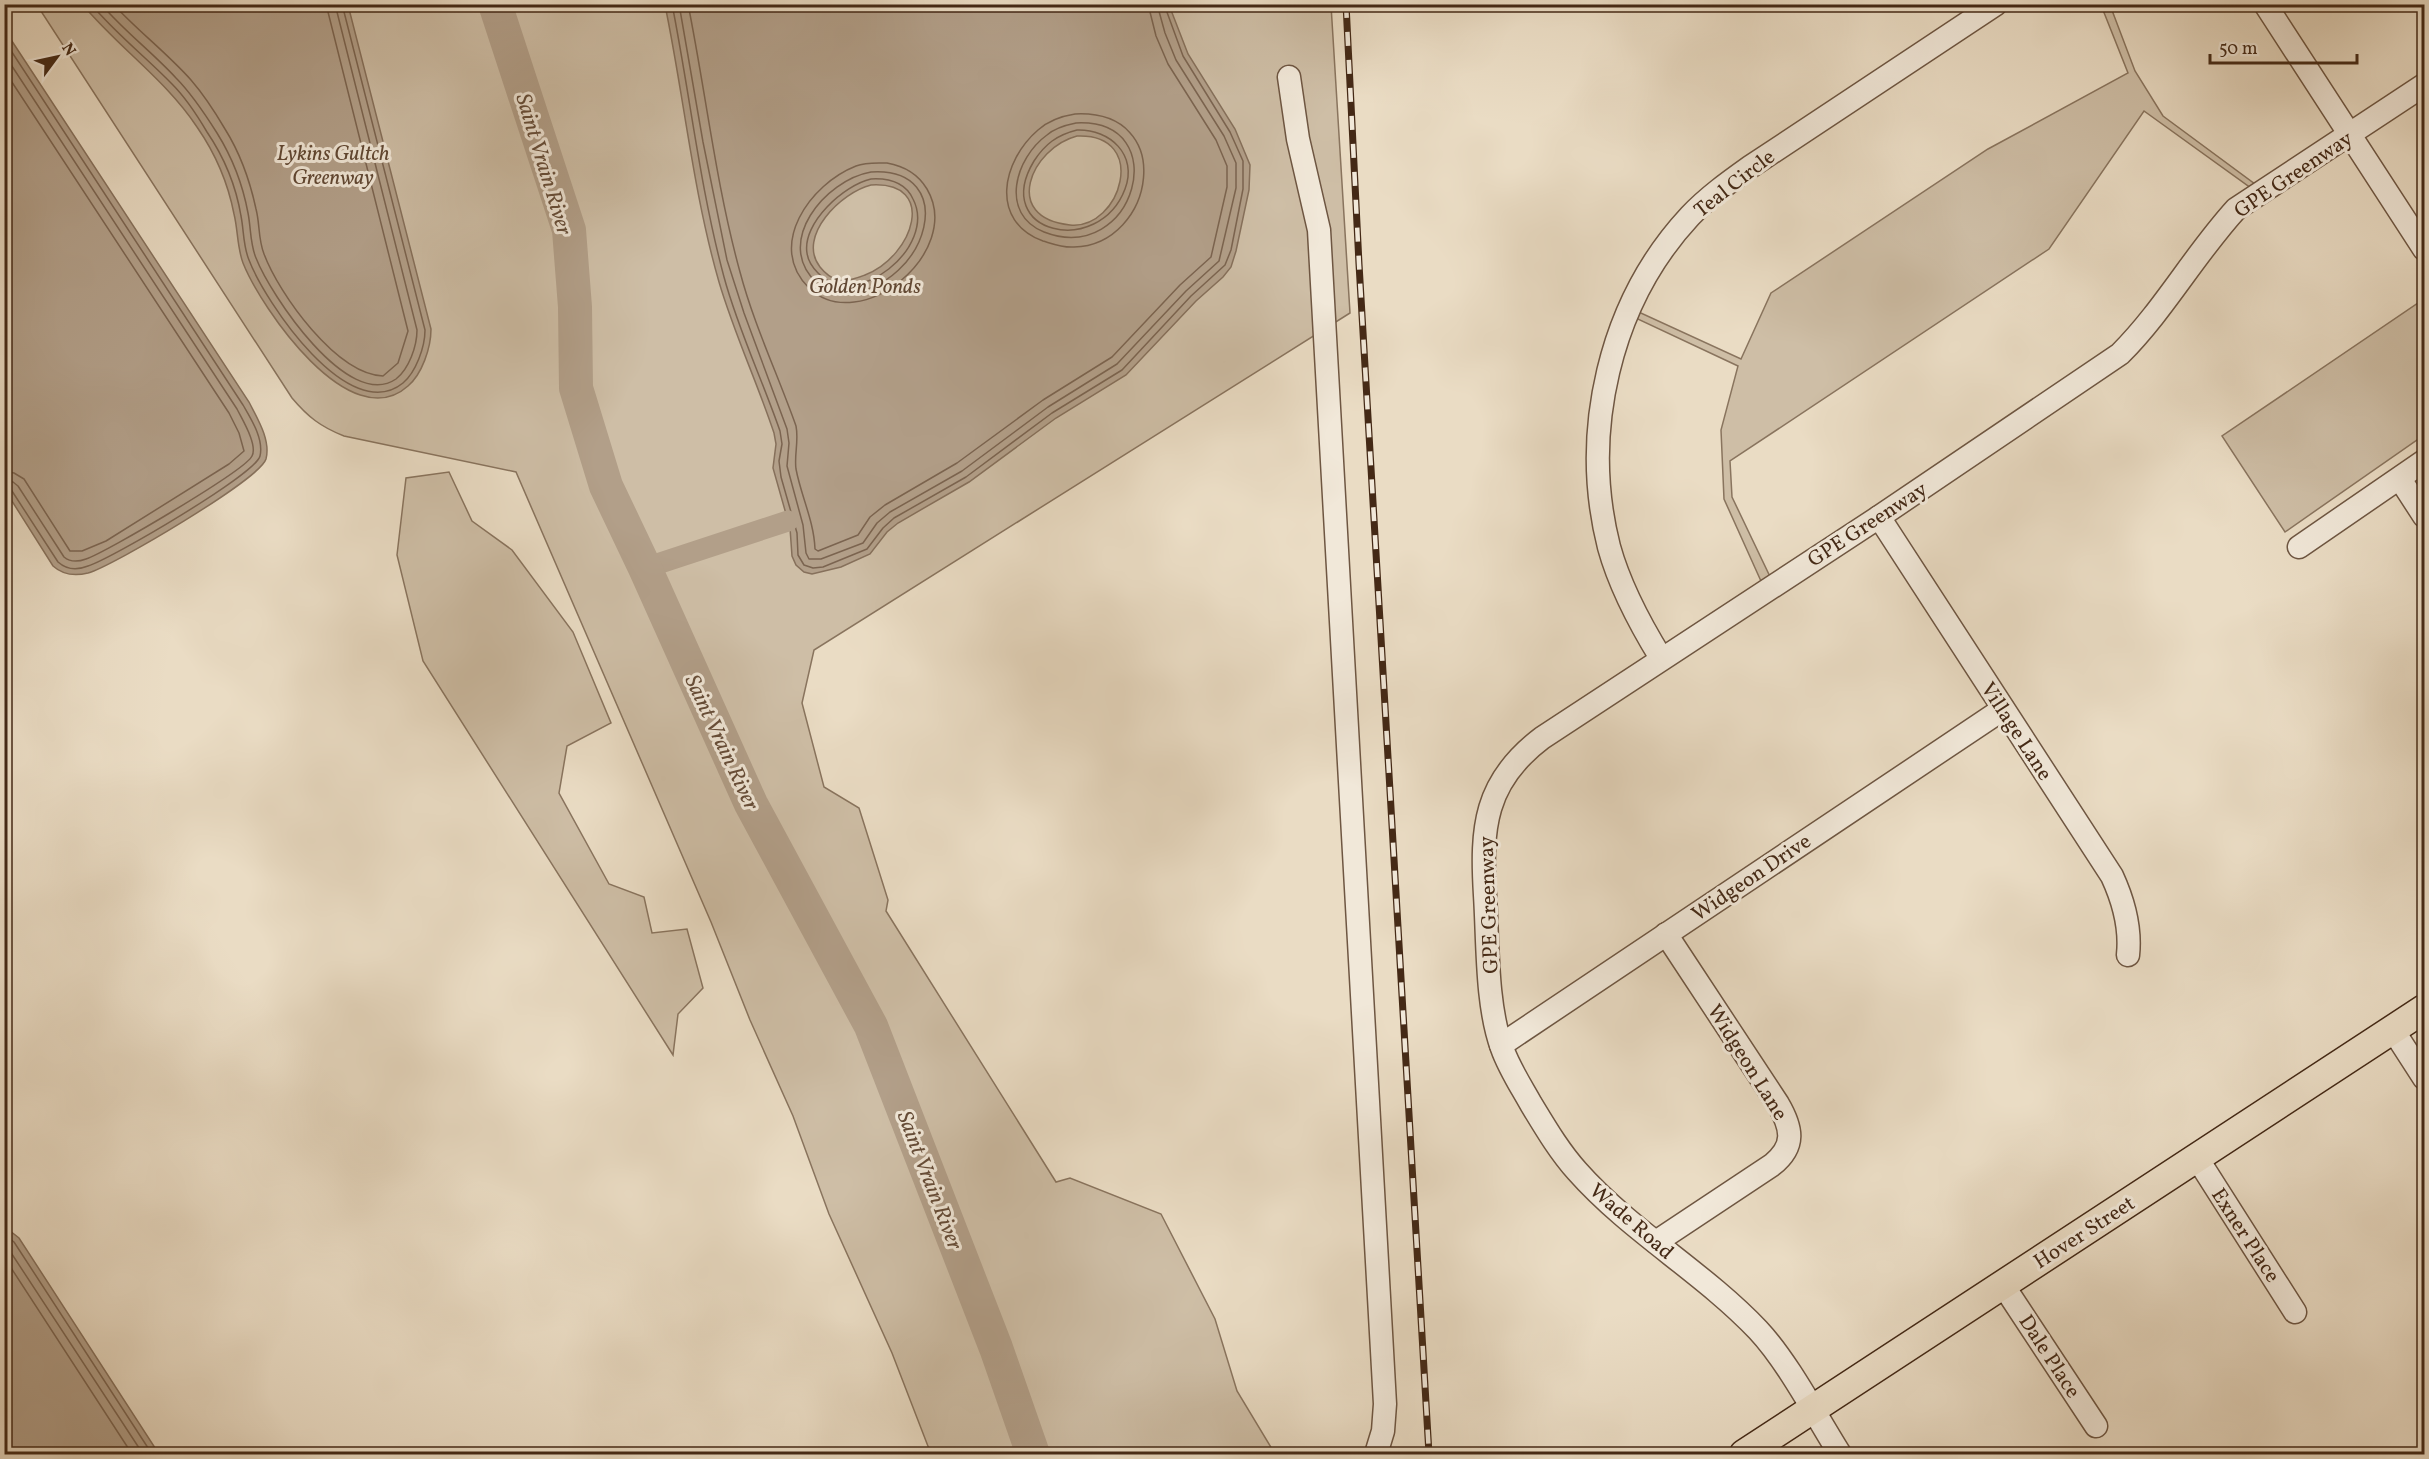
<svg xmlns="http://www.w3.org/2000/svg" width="2429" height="1459" viewBox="0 0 2429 1459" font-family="Vollkorn,serif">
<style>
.green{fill:#cebea6;stroke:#89745e;stroke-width:1.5}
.water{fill:#b29f89;stroke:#86705b;stroke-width:1.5;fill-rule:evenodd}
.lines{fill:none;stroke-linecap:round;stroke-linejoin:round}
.shore{stroke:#7b6450;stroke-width:1.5}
.canal{stroke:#b29f89;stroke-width:21}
.river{stroke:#b29f89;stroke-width:34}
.minor-casing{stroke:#6e5642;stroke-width:25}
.major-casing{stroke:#442916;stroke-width:31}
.minor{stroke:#f1e8d9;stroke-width:22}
.major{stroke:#eadcc4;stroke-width:28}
.rail-casing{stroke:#442916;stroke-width:7}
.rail{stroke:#f1e8d9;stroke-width:4.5;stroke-dasharray:14;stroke-linecap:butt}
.labels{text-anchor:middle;stroke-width:6;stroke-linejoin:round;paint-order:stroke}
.park-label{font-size:21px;font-style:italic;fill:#604733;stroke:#f1e8d9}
.street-label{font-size:21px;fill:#442916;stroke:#f1e8d9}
.water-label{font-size:22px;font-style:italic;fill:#654c38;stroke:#f1e8d9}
</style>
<rect width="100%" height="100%" fill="#eadcc4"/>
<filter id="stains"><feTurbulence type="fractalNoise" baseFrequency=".00333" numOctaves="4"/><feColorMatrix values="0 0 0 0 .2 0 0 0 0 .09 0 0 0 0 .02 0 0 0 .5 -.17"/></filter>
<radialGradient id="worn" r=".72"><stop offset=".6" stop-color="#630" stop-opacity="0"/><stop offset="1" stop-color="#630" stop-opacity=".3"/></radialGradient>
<g class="green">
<path d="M37,5h1294l19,308 -536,337 -12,53 22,84 35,21 29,92 -2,11 170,271 14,-4 91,36 54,105 22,72 38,63h-344l-39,-101 -63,-139 -36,-98 -43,-96 -39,-98 -195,-450 -172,-36c-23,-9 -36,-19 -52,-38z"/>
<path d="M2101,5h9l25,66 28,45 100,74 -5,3 -114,-82 -95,138 -319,212 2,36 42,88 -9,5 -41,-91 -3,-69 17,-64 -111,-52 3,-6 111,51 30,-66 217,-144 140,-76z"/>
<path d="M2424,299v136l-139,97 -63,-96z"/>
<path d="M449,472l23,49 40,29 61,82 38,91 -44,23 -8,47 50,91 35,13 8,36 35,-4 16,59 -25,26 -5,41 -250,-394 -26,-106 9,-77z"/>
</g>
<g class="water">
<path d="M83,5h265l83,324c0,19 -9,45 -23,57 -58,52 -147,-78 -165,-123 -6,-16 -5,-33 -9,-49 -6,-31 -19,-61 -37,-87 -31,-47 -78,-79 -114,-122z"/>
<path d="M665,5h504l19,49 47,75 15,36 -1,25 -13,61 -5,16 -8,10 -27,24 -70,74 -70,43 -87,64 -71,41 -11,9 -17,22 -29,13 -29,7 -8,-2 -8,-7 -4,-9 -2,-28 -17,-60 3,-24 -2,-11c-17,-51 -40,-100 -55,-151 -26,-90 -35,-185 -54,-277zM1077,136c73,-3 44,94 -7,89 -69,-7 -39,-77 7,-89zM871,185c67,-4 43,71 -6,90 -8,3 -18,7 -27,5 -7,-2 -14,-8 -18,-13 -24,-31 22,-75 51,-82z"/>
<path d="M4,29l245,373c8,16 22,38 17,57 -6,20 -153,107 -178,114 -12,3 -25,2 -35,-7l-48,-76z"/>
<path d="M5,1227l14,11 140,216h-154z"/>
</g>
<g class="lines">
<g class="shore">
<path d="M91,4c25,30 55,53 81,80 14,14 25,31 35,48 17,25 29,54 34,84 3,15 2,30 8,44 16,42 100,167 154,123 13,-11 22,-36 22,-53l-83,-326"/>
<path d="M101,4c23,27 51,48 75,74 16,16 29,36 41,55 15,24 26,53 31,80 3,15 2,31 8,45 14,36 92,154 140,121 13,-10 21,-33 21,-49l-82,-326"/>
<path d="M113,4c25,27 54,49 78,76 13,15 24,32 34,49 15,24 25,52 31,80 4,15 2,30 8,45 15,40 72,120 119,122l15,-13 10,-32 -82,-327"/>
<path d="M672,4c18,91 28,184 52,273 14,52 38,102 56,154l2,13 -3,17 2,16 16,56 1,22 6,10 9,3 10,-1 44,-18 16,-21 11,-10 72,-41 86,-64 70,-43 69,-74 34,-31 6,-15 12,-61v-28l-13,-29 -47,-76 -19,-52"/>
<path d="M679,4l24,138 24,118 17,53 43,116 2,14 -2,23 16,59 3,28 3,6h12l42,-16 14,-20 13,-11 72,-41 86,-64 69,-43 69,-73 33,-30 17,-73v-25l-12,-27 -48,-76 -11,-27 -8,-29"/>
<path d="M688,4c18,90 28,181 52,268 14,53 38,103 56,154 3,15 -2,29 0,43 5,27 18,52 19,80l3,2 40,-16 12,-18 15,-12 72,-42 86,-63 69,-43 68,-72 31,-28 16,-70v-21l-11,-26 -48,-76 -12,-28 -8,-32"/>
<path d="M4,40l239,365c8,14 21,34 17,51 -4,18 -149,103 -172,110 -10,4 -21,4 -30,-4l-46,-71 -8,-3"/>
<path d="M4,54l233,355c5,10 21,36 15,47 -6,14 -147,97 -166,103 -8,3 -16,3 -22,-2l-46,-71 -5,-4 -9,-2"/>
<path d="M4,70l225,343 10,20 5,18 -15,13 -123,77 -24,10h-12l-46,-72 -10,-6 -10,-2"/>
<path d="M1075,114c103,-5 80,131 -1,133 -11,1 -21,-3 -31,-6 -54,-20 -41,-80 -5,-111 10,-9 24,-14 37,-16z"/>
<path d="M1076,123c100,-5 59,144 -32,109 -45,-18 -29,-74 3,-97 8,-7 19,-10 29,-12z"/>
<path d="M1077,130c33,-1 61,25 48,59 -26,69 -135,45 -91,-28 11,-17 23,-26 43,-31z"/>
<path d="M887,163c17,3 31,11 40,26 37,63 -67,148 -118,99 -43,-42 1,-104 47,-122 10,-4 20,-3 31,-3z"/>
<path d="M871,172c89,-6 60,113 -25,122 -11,1 -21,-4 -29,-11 -44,-40 8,-103 54,-111z"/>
<path d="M871,179c18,-1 34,3 42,20 25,48 -58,114 -95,74 -5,-5 -10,-12 -11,-20 -5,-30 37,-68 64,-74z"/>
<path d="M4,1234l10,8 138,212"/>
<path d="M4,1242l139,212"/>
<path d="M4,1257l128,197"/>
</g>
<path class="canal" d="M645,568l143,-47"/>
<path class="river" d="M495,4l74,226 6,77 1,81 30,98 39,82 106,236 120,222 125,322 37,106"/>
<g class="minor-casing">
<g id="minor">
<path d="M2265,4l159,245"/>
<path d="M1289,77l9,62 21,91 66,1174 -2,27 -7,23"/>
<path d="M2400,479l24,37"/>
<path d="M1879,517l233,359c12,26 19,51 16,79"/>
<path d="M2299,547l125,-86"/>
<path d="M1661,658c-21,-34 -41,-71 -52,-111 -29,-114 0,-244 81,-331 18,-19 39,-34 60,-49l246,-163"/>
<path d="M2393,1030l31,48"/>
<path d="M1501,1045l502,-336"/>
<path d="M2197,1158l98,154"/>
<path d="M1656,1242l116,-77c24,-19 20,-37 6,-61l-112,-170"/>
<path d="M2003,1285l93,141"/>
<path d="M1840,1454c-24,-38 -52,-92 -82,-124 -55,-58 -128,-99 -181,-159 -18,-20 -32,-44 -46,-67 -10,-18 -22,-36 -29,-56 -16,-43 -14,-107 -17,-153 -4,-67 -1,-113 57,-157l337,-221 241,-163c44,-44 74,-99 116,-145l188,-124"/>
</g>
</g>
<g class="major-casing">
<path id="major" d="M1744,1454l680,-445"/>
</g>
<use href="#minor" class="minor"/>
<use href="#major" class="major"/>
<g class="rail-casing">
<path id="rail" d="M1346,4l13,260 70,1190"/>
</g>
<use href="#rail" class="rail"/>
</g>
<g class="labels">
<g class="park-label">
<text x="333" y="160">Lykins Gultch<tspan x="333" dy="24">Greenway</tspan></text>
<text x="865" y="293">Golden Ponds</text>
</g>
<g class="street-label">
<text transform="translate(2293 174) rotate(-34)" y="7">GPE Greenway</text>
<text transform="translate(1734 183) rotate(-38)" y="7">Teal Circle</text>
<text transform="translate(1867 524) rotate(-33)" y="7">GPE Greenway</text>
<text transform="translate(2017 731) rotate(57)" y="7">Village Lane</text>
<text transform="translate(1751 877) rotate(-34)" y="7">Widgeon Drive</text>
<text transform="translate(1488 905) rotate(-92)" y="7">GPE Greenway</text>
<text transform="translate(1748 1062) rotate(58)" y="7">Widgeon Lane</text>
<text transform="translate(1632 1221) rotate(41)" y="7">Wade Road</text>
<text transform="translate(2084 1232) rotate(-33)" y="7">Hover Street</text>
<text transform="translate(2246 1235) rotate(57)" y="7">Exner Place</text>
<text transform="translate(2050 1356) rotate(57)" y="7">Dale Place</text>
</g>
<g class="water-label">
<text transform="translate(545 164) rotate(73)" y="8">Saint Vrain River</text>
<text transform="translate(723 742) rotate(65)" y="8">Saint Vrain River</text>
<text transform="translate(931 1180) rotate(69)" y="8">Saint Vrain River</text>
</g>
</g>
<rect width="2429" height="1459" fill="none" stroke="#eadcc4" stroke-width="24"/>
<rect x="6" y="6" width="2417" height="1447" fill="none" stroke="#442916" stroke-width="3"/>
<rect x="12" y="12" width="2405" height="1435" fill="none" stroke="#442916" stroke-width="1.5"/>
<g transform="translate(57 57) rotate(57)" stroke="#f1e8d9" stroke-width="4.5" paint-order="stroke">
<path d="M0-4.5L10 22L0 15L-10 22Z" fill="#442916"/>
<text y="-9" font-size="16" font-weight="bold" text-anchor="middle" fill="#442916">N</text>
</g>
<path d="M2210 54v9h147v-9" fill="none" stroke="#442916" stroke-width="3"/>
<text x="2219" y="54" font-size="18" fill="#442916" stroke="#f1e8d9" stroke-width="4.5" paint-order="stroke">50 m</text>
<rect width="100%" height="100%" filter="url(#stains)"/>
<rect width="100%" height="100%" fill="url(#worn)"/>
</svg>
